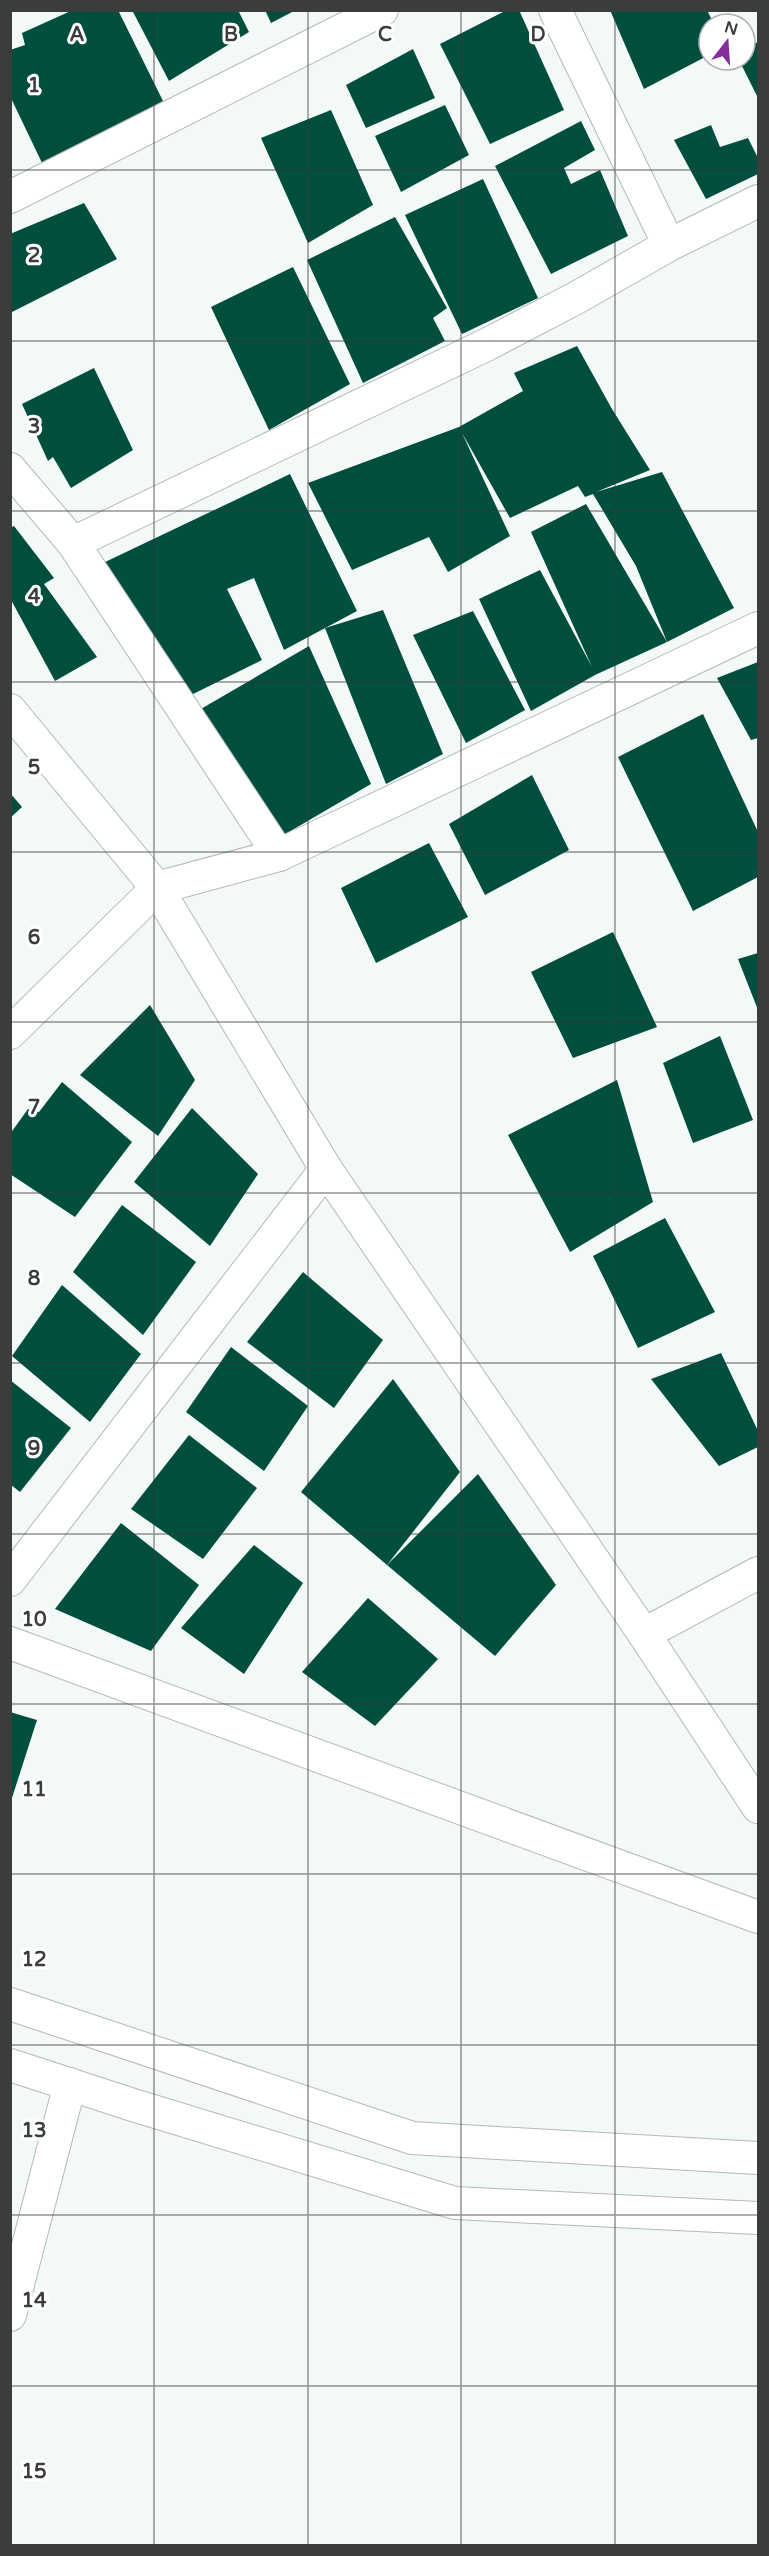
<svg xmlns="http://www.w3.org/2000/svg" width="769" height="2556" viewBox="0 0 769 2556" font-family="'Varela Round',sans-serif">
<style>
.building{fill:#004e3e}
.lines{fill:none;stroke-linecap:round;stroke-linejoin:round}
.street-casing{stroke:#b3b9b7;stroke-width:34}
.street{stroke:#fff;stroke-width:32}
.grid{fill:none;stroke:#3a3d3c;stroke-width:1.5;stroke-opacity:0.55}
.grid-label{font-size:20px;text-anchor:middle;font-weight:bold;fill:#3a3d3c;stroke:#fff;stroke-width:6;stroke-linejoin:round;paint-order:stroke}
</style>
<rect width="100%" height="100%" fill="#f3f9f6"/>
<g class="building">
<path d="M73,10h45l45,91 -120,64 -33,-69v-46l15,-5 -3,-12z"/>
<path d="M132,10h106l11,22 -80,49z"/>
<path d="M265,10h31l-25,13z"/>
<path d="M507,10h12l45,100 -74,34 -50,-100z"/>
<path d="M610,10h97l7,14h-5v31l-65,34z"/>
<path d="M758,42v56l-19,-38h6v-12z"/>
<path d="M413,49l22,49 -69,30 -20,-43z"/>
<path d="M445,105l24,50 -68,37 -26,-56z"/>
<path d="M331,110l42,95 -65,38 -47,-105z"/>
<path d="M581,121l14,29 -31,18 7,16 29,-14 28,66 -77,38 -56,-108z"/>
<path d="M711,125l9,22 28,-9 10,20v16l-52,25 -32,-59z"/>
<path d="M483,179l55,119 -76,36 -57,-119z"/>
<path d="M84,203l33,56 -107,54v-79z"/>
<path d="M395,217l52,91 -14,10 12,23 -82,42 -56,-123z"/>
<path d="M293,267l57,117 -81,46 -58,-123z"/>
<path d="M577,346l35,63 38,61 -54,22 66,-20 72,136 -67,34 -31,-76 -43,-72 -8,3 -7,-11 -68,32 -48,-85 48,103 -62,36 -19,-35 -77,33 -44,-87 151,-56 64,-36 -9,-18z"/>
<path d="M94,368l39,82 -62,38 -18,-31 -5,4 -26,-57z"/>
<path d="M290,474l67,137 -73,39 -30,-72 -27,11 35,71 -71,35 -88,-132z"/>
<path d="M586,504l81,138 -72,33 -64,36 -52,-112 61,-29 52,97 -61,-135z"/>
<path d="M14,526l40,52 -10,6 53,73 -42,24 -45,-83v-70z"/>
<path d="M383,610l60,144 -57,30 -61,-156z"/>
<path d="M473,611l52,99 -59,33 -53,-108z"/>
<path d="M309,646l62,138 -89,52 -88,-123z"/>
<path d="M758,662v76l-7,2 -34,-62z"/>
<path d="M703,714l55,118v45l-65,34 -75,-154z"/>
<path d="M532,775l37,75 -84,45 -36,-71z"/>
<path d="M10,793l12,14 -12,11z"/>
<path d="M429,843l39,74 -92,46 -35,-75z"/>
<path d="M613,932l44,95 -84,31 -42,-86z"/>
<path d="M758,953v57l-20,-51z"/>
<path d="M150,1005l45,75 -37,56 -78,-61z"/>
<path d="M720,1036l33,84 -60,23 -30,-80z"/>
<path d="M617,1080l36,122 -83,50 -62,-117z"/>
<path d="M62,1082l70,60 -57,75 -65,-43v-40l18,-25 11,3z"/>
<path d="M192,1108l66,66 -48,72 -76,-64z"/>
<path d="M122,1205l74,57 -53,73 -70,-63z"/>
<path d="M665,1218l50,94 -77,36 -45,-92z"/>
<path d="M303,1272l80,68 -49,68 -87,-66z"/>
<path d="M62,1285l79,69 -51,68 -78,-66z"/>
<path d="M231,1347l77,59 -44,65 -78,-59z"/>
<path d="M721,1353l37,78v16l-39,19 -68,-87z"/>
<path d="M393,1379l67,93 -73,93 -86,-73z"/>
<path d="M10,1380l61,48 -51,64 -10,-8z"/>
<path d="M189,1435l68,53 -54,71 -72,-50z"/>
<path d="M478,1474l78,111 -61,71 -108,-91z"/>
<path d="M121,1523l78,62 -48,66 -96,-42z"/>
<path d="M254,1545l49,38 -59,91 -63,-46z"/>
<path d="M368,1598l70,61 -63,67 -73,-54z"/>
<path d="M10,1712l27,8 -26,81h-1z"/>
</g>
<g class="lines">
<g class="street-casing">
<g id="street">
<path d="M555,10l114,235"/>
<path d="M10,197l372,-187"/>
<path d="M10,469l63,74 206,312"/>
<path d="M73,543l413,-198 90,-47 93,-53 89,-44"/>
<path d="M10,710l147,178 169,281 318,465 114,173"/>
<path d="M10,1033l147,-145 122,-33 479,-227"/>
<path d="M10,1580l316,-411"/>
<path d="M644,1634l114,-61"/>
<path d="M10,1643l748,274"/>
<path d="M10,2004l402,134 346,20"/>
<path d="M10,2065l123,40 322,98 303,15"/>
<path d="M10,2315l60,-231"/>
</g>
</g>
<use href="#street" class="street"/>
</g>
<path class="grid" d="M154,10v2536M308,10v2536M461,10v2536M615,10v2536M10,170h748M10,341h748M10,511h748M10,682h748M10,852h748M10,1022h748M10,1193h748M10,1363h748M10,1534h748M10,1704h748M10,1874h748M10,2045h748M10,2215h748M10,2386h748"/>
<g class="grid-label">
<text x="77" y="41">A</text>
<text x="231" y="41">B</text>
<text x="385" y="41">C</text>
<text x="538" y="41">D</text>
<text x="34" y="92">1</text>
<text x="34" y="262">2</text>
<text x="34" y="433">3</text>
<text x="34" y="603">4</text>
<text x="34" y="774">5</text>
<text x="34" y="944">6</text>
<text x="34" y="1114">7</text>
<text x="34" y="1285">8</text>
<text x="34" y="1455">9</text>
<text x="34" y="1626">10</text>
<text x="34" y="1796">11</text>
<text x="34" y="1966">12</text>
<text x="34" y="2137">13</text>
<text x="34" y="2307">14</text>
<text x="34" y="2478">15</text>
</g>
<rect width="769" height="2556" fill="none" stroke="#3a3d3c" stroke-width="24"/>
<g transform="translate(727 42) rotate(17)"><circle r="28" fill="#ffffff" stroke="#b0b1b1" stroke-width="1.5"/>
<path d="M0-4.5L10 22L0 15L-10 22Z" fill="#842e9c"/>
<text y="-9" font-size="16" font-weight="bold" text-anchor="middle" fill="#3a3d3c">N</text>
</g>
</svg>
